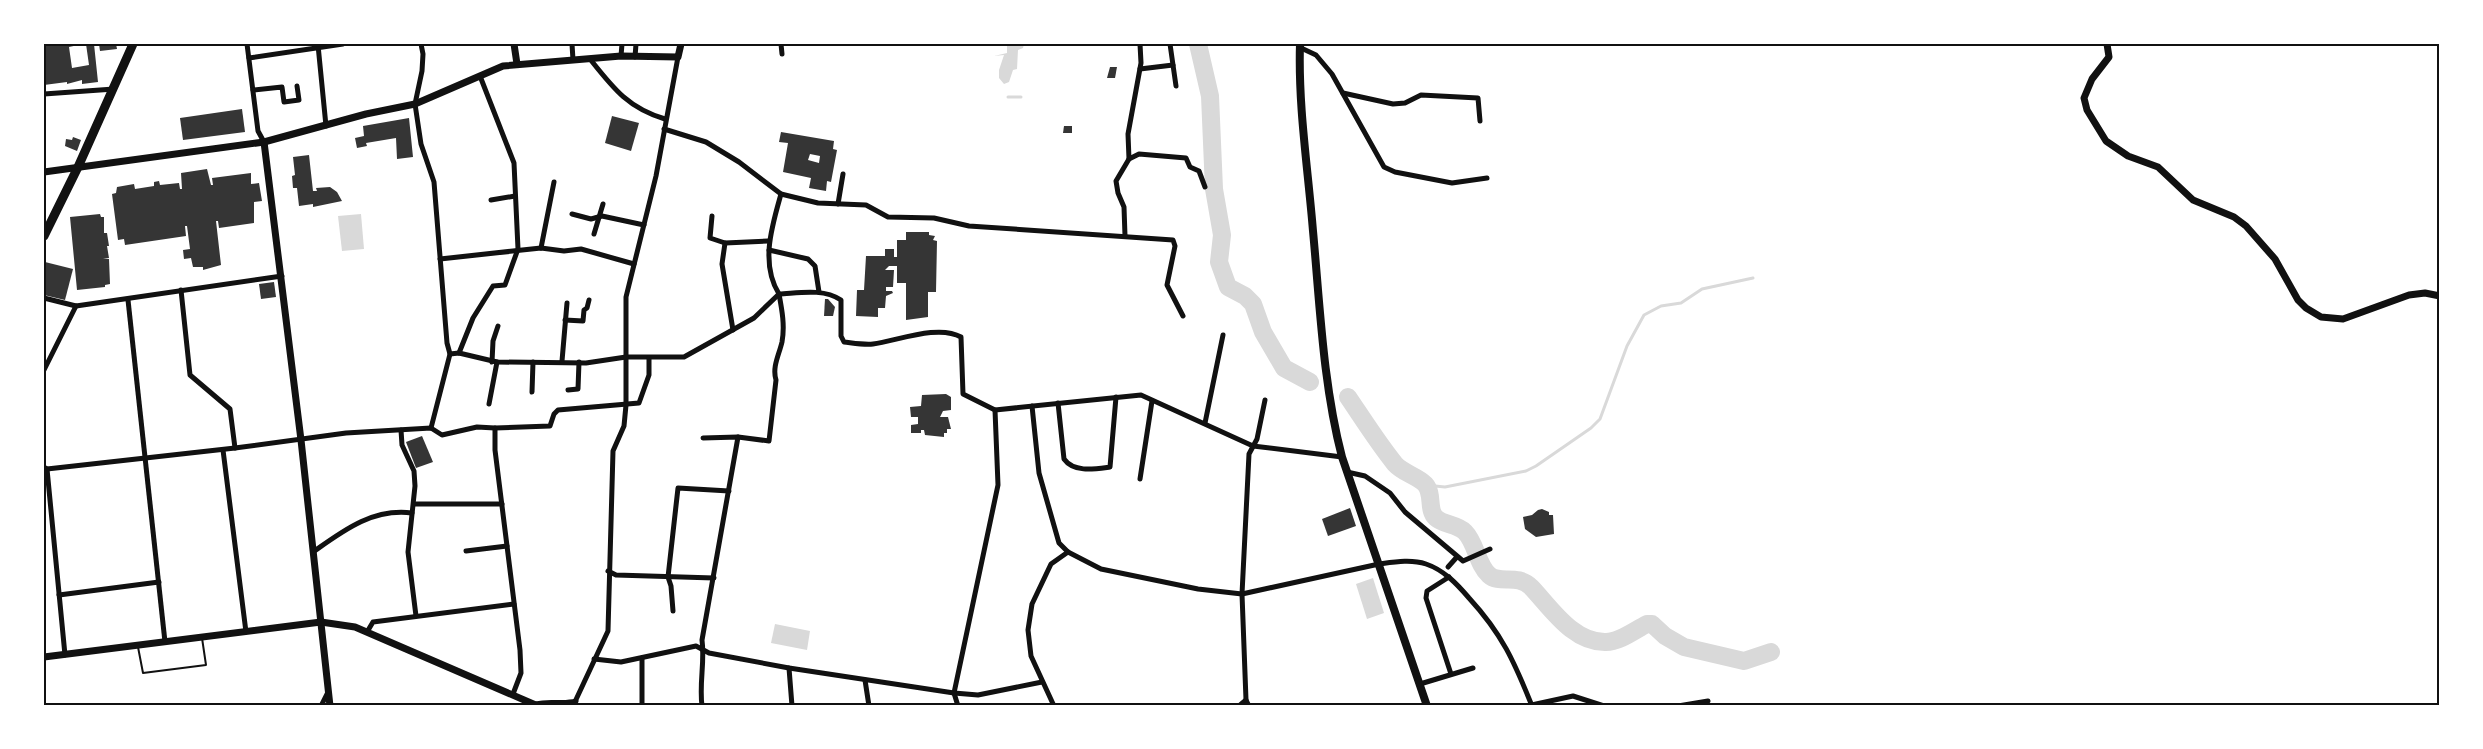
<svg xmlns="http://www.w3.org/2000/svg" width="2483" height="749" viewBox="0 0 2483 749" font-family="Karla,sans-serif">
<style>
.water{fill:#d9d9d9}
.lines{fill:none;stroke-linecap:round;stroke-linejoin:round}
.stream{stroke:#d9d9d9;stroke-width:3}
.river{stroke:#d9d9d9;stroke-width:18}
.building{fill:#353535;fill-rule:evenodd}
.service{stroke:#111;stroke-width:2}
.minor{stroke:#111;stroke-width:5}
.tertiary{stroke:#111;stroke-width:7}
.primary{stroke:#111;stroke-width:8}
.trunk{stroke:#111;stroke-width:9}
.neatline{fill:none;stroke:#111;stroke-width:2}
</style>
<rect width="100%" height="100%" fill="#fff"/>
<g class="water">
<path d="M1007,44h17l-1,4 -5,2 -1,19 -4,1 -4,12 -5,2 -5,-6v-8l5,-15 -10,1 13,-3z"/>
<path d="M361,214l3,35 -22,2 -4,-35z"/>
<path d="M1373,578l11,35 -17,6 -11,-35z"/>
<path d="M775,624l35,7 -3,19 -36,-7z"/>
</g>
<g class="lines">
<g class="stream">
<path d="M1008,97h13"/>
<path d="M1425,485l20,2 81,-16 10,-5 55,-38 9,-9 27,-73 17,-31 17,-9 20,-3 21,-14 51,-11"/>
</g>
<g class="river">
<path d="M1198,44l12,52 4,93 8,46 -3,27 9,25 17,9 8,8 10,28 21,36 26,14"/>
<path d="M1348,397c15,22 30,46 47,67 8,9 22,12 30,20 9,10 2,26 11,34 8,7 21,6 29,14 11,11 12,32 24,43 11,10 28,-2 42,12 20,21 42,56 75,55 14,0 29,-12 41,-18h5l13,12 19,11 60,14 27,-9"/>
</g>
</g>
<g class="building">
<path d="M44,44h39l-14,3 3,21 17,-3 -3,-21h8l4,38 -16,2v-4l-15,4v-2l-23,3z"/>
<path d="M99,44h17l1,5 -17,2z"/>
<path d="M1110,67h7l-2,11h-8z"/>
<path d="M242,109l3,23 -62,8 -3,-22z"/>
<path d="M612,116l27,7 -8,28 -26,-8z"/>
<path d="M409,118l4,39 -16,2 -1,-21 -30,5 1,3 -10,2 -2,-10 9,-2 -1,-10z"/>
<path d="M1064,126h8v7h-9z"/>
<path d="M781,132l53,9 -1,8 4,1 -6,32 -4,-1 -1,10 -17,-3 2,-10 -28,-6 5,-29 -9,-1zM810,154l10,2 -1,7 -11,-3z"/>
<path d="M73,137l8,3 -4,11 -12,-5 1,-7 6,1z"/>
<path d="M309,155l4,36h4l-1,-3 14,-1 7,5 5,9 -29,6v-3l-14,2 -2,-18h-4l-1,-12 3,-1 -2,-18z"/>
<path d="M207,169l4,16h2l-1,-7 39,-5v11l8,-1 3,18 -8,1v21l-35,5 -1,-7h-2l5,44 -18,5v-3h-10l-2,-9 -7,1 -1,-9 7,-1 -3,-23h-2l1,10 -61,9 -1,-6 -6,1 -6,-46 4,-1 1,-6 17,-3 1,5 19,-3v-4l5,-1 1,4 19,-2 1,6h2l-1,-16z"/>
<path d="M100,214l1,3h3v16h3l2,13h-2l2,12 -6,1h6l1,25 -5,1v2l-28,3 -7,-73z"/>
<path d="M906,232h23v3l6,1 -2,4 4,1 -1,51h-8v25l-22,3v-37h-9v-17h-8l-4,4h9l-1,17h-7v4h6l1,2 -7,3 -1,12h-7v9l-22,-1 1,-26h7l2,-34h19v-7h9v8h3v-17h9z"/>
<path d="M45,262l28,7 -8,31 -21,-5z"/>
<path d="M274,282l2,15 -15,2 -2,-15z"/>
<path d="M825,299h3l7,8 -2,9h-9z"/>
<path d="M946,394l5,3v13l-8,1 -3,6h8l3,12h-4v4h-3v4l-19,-2 -1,-5h-3v3h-10v-8l7,-1v-7h-7l-1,-10 11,-1 1,-11z"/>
<path d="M422,436l11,26 -17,6 -10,-26z"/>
<path d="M1350,508l6,18 -28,10 -6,-17z"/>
<path d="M1542,509l7,3v3h4l1,19 -18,3 -11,-8 -2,-12 9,-2 6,-5z"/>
</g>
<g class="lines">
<path class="service" d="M138,647l5,26 63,-8 -4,-27"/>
<g class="minor">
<path d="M247,44l11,87 6,11"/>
<path d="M421,44l2,10 -1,17 -7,33 6,40 13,38 13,161 3,11 -19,74"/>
<path d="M572,44l1,16"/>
<path d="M781,44l1,10"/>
<path d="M1170,44l6,42"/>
<path d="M318,45l8,81"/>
<path d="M1299,47l17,8 16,19 52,93 11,5 57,11 35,-5"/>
<path d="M621,56l1,-12"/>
<path d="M635,57l1,-13"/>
<path d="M249,58l94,-14"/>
<path d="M590,59c23,29 38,49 75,60"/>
<path d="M1140,69l33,-4"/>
<path d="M253,90l29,-3 2,15 15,-2 -2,-14"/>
<path d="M1343,93l50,11 12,-1 16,-8 57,3 2,23"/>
<path d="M44,94l70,-5"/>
<path d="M664,129l42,13 33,20 42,32 37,9 48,2 22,12 46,1 35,8 204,14 2,6 -8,39 16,31"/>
<path d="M1129,159l10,-5 47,4 4,9 9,4 6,16"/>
<path d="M781,194c-9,32 -21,69 -2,100 20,-1 44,-6 62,6v36l3,6c9,1 20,3 29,2 24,-3 65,-20 88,-7l2,57 32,16 146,-15 112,51 89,11"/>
<path d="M491,200l24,-4"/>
<path d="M838,204l5,-30"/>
<path d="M572,214l19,5 11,-3 42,9"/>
<path d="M712,216l-2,22 15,5 43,-2"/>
<path d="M594,234l9,-30"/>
<path d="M1125,236l-1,-29 -6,-14 -2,-12 13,-22 -1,-25 13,-71 -1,-19"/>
<path d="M725,243l-3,21 11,66"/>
<path d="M541,248l13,-66"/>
<path d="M769,250l39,9 7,7 4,26"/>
<path d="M440,259l101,-11 23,3 17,-2 53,15"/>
<path d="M181,290l9,85 40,34 5,39"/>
<path d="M44,298l32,8 -32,64"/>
<path d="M128,300l37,342"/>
<path d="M76,306l206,-30"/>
<path d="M565,320l18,1 1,-11 3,-2 2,-8"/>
<path d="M459,353l14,-35 20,-32 12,-1 13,-36 -4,-86 -34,-87"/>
<path d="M450,354l9,-1 38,9 89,1 40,-6h58l70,-39 25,-24"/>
<path d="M562,361l5,-58"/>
<path d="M492,362l1,-21 5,-15"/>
<path d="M568,390l10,-1 1,-27"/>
<path d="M532,392l1,-30"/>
<path d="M1058,403l6,56c10,14 31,10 46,8l6,-70"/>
<path d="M489,404l8,-42"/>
<path d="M1032,406l7,67 20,70 9,9 33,17 97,20 44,5 137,-30c15,-2 32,-5 47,0 18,6 31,20 43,34 33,36 45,63 63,108"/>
<path d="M1205,423l18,-88"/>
<path d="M495,428v22l25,200 1,23 -8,21"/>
<path d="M401,430l1,15 12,26 1,15 -7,66 8,64"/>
<path d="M703,438l35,-1 31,4 7,-61c-4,-13 3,-25 6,-38 3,-16 0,-32 -3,-48"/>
<path d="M223,450l23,182"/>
<path d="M44,467l3,2 188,-21 111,-15 85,-5 11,7 35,-8 18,1 55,-2 4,-12 4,-4 81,-7 10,-28v-17"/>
<path d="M47,469l18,186"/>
<path d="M1347,472l18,4 25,17 15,19 58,49 27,-12"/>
<path d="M1140,479l12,-78"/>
<path d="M415,504h87"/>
<path d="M466,551l41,-5"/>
<path d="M313,552c31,-22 60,-44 99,-39"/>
<path d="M1448,567l8,-9"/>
<path d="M608,571l8,4 98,3"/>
<path d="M1449,577l-22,14 -1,7 25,76"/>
<path d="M59,595l100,-13"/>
<path d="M673,611l-2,-25 -3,-9 10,-89 51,3"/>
<path d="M367,632l6,-10 141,-18"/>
<path d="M642,658v48"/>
<path d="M594,659l27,3 75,-16 13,7 80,15 165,25 24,2 64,-13"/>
<path d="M789,668l3,38"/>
<path d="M865,680l4,26"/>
<path d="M1420,684l53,-16"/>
<path d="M536,704c14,-4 27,1 40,-3"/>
<path d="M321,706l7,-14"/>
<path d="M573,706l35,-75 5,-180 11,-25 2,-21v-108l30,-121 22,-119"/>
<path d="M702,706c-3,-23 3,-44 0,-66l36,-203"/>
<path d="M958,706l-4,-13 44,-208 -3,-75"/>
<path d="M1054,706l-23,-50 -3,-26 4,-26 19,-40 17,-12"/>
<path d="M1239,706l7,-6"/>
<path d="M1249,706l-3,-6 -4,-106 7,-140 8,-15 8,-39"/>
<path d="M1527,706l46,-10 31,10"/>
<path d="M1678,706l30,-5"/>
</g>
<g class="tertiary">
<path d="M514,44l3,20"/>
<path d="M2107,44l2,13 -17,22 -8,19 3,12 19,31 22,15 30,11 35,33 41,17 12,9 29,33 23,41 8,8 15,9 22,2 66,-24 16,-2 15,3"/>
<path d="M264,142l37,298 29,266"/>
<path d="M44,172l220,-30 102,-28 49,-10 88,-38 118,-10 57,1 3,-13"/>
<path d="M44,657l277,-35 34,5 183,79"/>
</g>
<path class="primary" d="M1300,44c-2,62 8,125 13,187 7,75 10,153 29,226l85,249"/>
<path class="trunk" d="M44,236l34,-69 55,-123"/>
</g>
<rect width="2483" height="749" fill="none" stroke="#ffffff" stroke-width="90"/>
<rect x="45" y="45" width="2393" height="659" class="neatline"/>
</svg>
